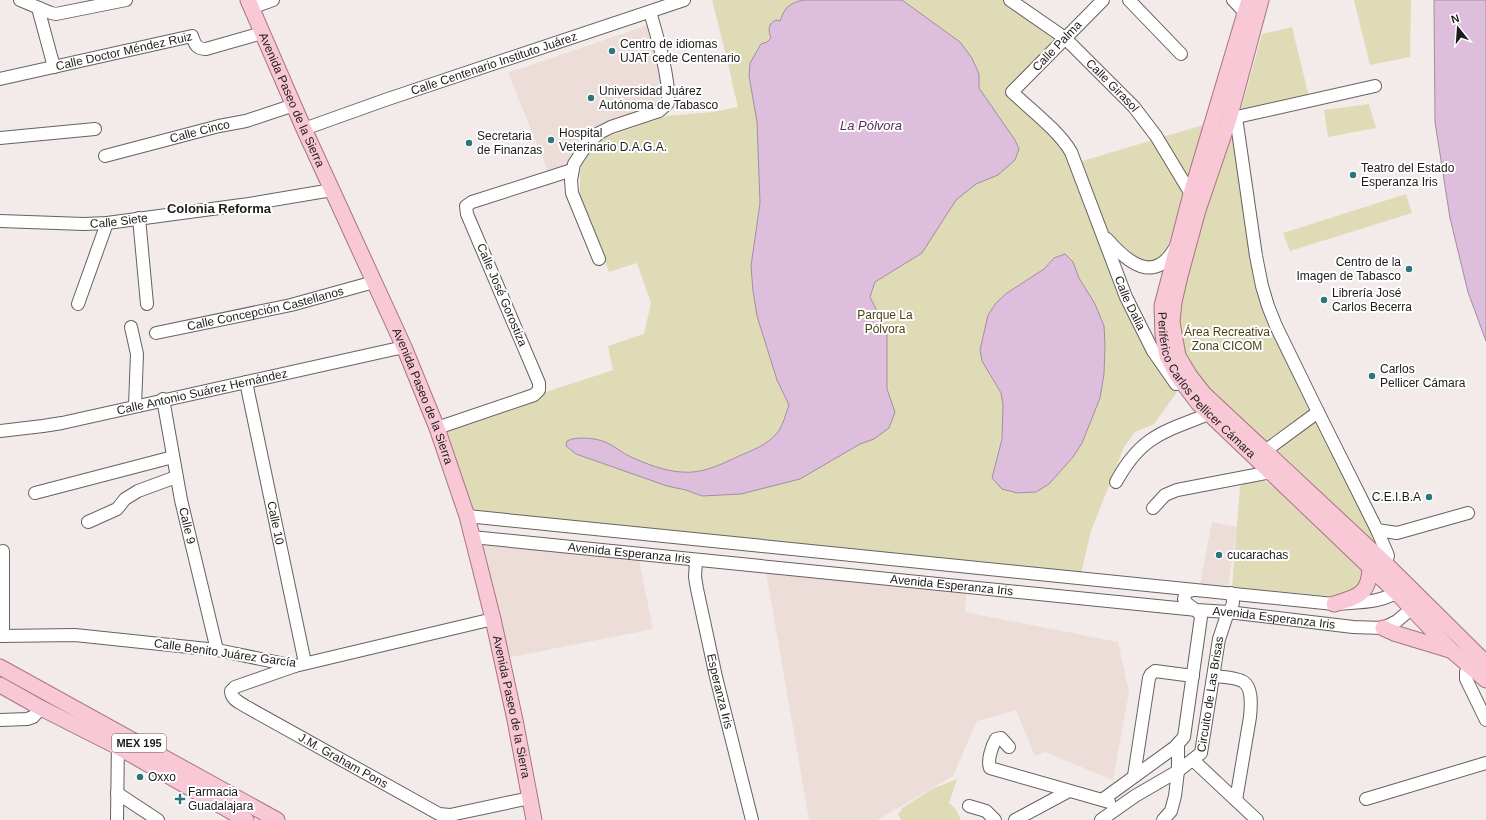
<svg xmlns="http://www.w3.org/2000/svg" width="1486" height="820" viewBox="0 0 1486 820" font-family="Arial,sans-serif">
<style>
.built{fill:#edddd9}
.green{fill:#dfdbb6}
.water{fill:#ddbedc;stroke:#a48da2}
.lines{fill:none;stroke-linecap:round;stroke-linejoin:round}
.minor-casing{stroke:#67615f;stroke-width:14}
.major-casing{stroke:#a87482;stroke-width:17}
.minor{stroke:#fff;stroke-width:12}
.major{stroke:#f8c8d6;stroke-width:15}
.poi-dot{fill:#2c767b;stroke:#fff;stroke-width:1.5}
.labels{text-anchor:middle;stroke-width:4;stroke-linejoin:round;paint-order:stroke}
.shield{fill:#fff;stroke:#62605f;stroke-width:1}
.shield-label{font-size:11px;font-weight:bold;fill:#1e1c1b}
.poi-label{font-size:12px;fill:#1e1c1b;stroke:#fff;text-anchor:start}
.street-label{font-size:12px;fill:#1e1c1b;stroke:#fff}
.park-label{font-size:12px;fill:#4b4414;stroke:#fff}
.water-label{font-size:13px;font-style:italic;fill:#562e56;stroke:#fff}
.neighbourhood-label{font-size:13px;font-weight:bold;fill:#1e1c1b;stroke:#fff}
</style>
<rect width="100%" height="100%" fill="#f2ebe9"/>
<g class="built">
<path d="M648,25l10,36 7,35 -6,9 -60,20 -7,7 -24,33 -20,6 -40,-98z"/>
<path d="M1212,522l25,5 -9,60 -28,-3z"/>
<path d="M472,537l166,17 15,75 -151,30z"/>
<path d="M765,566l202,20 -2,26 153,30 11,50 -16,88 -68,-28 -10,4 -19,-46 -39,11 -24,55 -76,44h-68z"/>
</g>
<g class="green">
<path d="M712,0h298l55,38 -52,54 63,71 137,-41 -37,124 -30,22 -43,-33 23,62 54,91 -26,36 -19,8 -11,15 -33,84 -11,47 -613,-62 -30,-88 176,-58 -5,-24 36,-12 7,-31 -14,-40 -28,9 -29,-76v-24l4,-15 11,-16 72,-25 46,-4 25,-5 -5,-20 -4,-20z"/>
<path d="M1354,0h57l-1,57 -40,8z"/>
<path d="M1292,27l17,70 -69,16 22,-79z"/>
<path d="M1369,104l7,24 -48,9 -4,-27z"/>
<path d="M1236,117l26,169 115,244 8,33 -195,-187 -16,-74z"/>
<path d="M1406,194l6,19 -122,38 -7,-18z"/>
<path d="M1255,480l9,1 12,8 19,19 69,60 -6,20 -17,7 -13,1 -96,-9 8,-100 4,-5z"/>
<path d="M957,779l-8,24 6,5 6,12h-60l-3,-6 3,-3 1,-3 30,-19z"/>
</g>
<g class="water">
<path d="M804,0h98l58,42 12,16 7,16v14l36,52 4,9 -4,11 -17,15 -22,9 -20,16 -34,53 -47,29 -5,15 17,34v58l8,23 -6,16 -15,11 -14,5 -60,35 -59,15 -39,2 -16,-6 -19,-4 -91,-32 -10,-8 1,-5c8,-5 30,-3 38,1 10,4 17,11 26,15 16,7 33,14 50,15 21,2 39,-7 58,-16 14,-6 28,-11 38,-23 6,-7 9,-20 12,-28l-12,-25 -20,-64 -4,-25 -2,-25 9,-63 -3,-81 -8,-46 1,-13 11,-19 6,-2 4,-4c-3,-7 -3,-15 5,-18l4,1c5,-14 9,-18 24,-21z"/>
<path d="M1434,0h52v341l-18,-49 -18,-74 -15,-96z"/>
<path d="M1065,254l8,8 6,16 16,26 9,22 1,19 -1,29 -4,24 -18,45 -9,14 -24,27 -13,8 -19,1 -15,-4 -10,-11 10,-39 1,-34 -2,-12 -19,-32 -2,-11 8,-35 8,-12 11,-10 37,-24 10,-11z"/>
</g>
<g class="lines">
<g class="minor-casing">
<g id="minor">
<path d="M20,0l31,13 5,1 70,-14"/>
<path id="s1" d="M1010,0l55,38 69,69 22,29 35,58"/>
<path id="s2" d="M1103,0l-91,92c18,17 47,39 59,60l55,145 27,54 23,33"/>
<path d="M1129,0l52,54"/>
<path d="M1233,0l17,18"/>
<path d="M38,8l16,59"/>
<path d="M251,8l22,-8"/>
<path id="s3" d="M0,79l192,-43c3,8 4,13 14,13l56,-16"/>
<path d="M1236,117l20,139 6,30 6,20 8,20 42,86 59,118 20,3 71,-20"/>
<path d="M1228,119l147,-33"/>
<path id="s4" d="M304,129l81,-29 299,-100"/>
<path d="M0,138l95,-9"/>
<path id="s5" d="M105,156l114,-30 27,-5 48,-16"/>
<path d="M139,218l8,86"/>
<path id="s6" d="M0,221l84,3 23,-1 142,-19 83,-14"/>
<path d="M1107,239c20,23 47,46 68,9"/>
<path d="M599,259l-27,-66 -1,-13 3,-16 13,-20 12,-11 12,-6 48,-16 9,-8c2,-25 -11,-67 -18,-91"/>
<path d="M78,304l29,-81"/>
<path d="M131,327l6,27 -2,52"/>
<path id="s7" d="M156,333l135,-28 83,-23"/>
<path id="s8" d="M246,382l59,281"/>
<path id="s9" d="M163,399l18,101 36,150"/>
<path d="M437,428l97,-33 5,-5v-7l-72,-169 -1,-8 6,-4 100,-32"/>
<path id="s10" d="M0,431l43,-5 19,-3 342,-76"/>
<path d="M1265,451l53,-39"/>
<path d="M1116,482c25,-46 47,-50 93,-68"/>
<path d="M35,493l138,-36"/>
<path d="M1153,508l12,-13 12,-5 94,-18"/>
<path d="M467,516l867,88c24,-2 49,0 69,-16"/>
<path d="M88,522l29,-13 8,-10 13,-8 38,-14"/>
<path d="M1377,530l10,23 1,3 -3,7"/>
<path id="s11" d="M472,537c242,25 484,48 725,73l31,2 125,15 30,1 14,-7 21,-18"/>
<path id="s12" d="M696,560l-1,17 2,12 19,88 36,143"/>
<path d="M0,636l75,-1 76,8 66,7 78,16 198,-47"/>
<path d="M3,636v-85"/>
<path d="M1475,662l-6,3 -3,7v7l20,41"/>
<path id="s13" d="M295,666l-60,21 -4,4c0,8 8,11 14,15l194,108 11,1 80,-17"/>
<path d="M1214,676c8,1 20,1 28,5 11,5 9,26 8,36l-14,83"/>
<path d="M0,720l27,-1 6,-2 8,-9"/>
<path d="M1009,747l-8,-9 -5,1c-4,7 -9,21 -6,29l119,34"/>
<path d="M1193,760l64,60"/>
<path d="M1134,776l15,-98 2,-4 4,-3 38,5"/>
<path d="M117,793l41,27"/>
<path d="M1366,799l120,-36"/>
<path d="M1102,800l73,-53 9,-10 17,-120c-3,-9 -13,-9 -17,-18l2,-7 7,-2"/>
<path d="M969,806l17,5 9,9"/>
<path d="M117,820l1,-81"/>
<path d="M1015,820l54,-29"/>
<path id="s14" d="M1101,820l34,-24 43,-25 23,-18 18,-114 9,-27c6,-6 6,-11 3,-19"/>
<path d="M1163,820l8,-9 4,-15 3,-25v-27"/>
</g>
</g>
<g class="major-casing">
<g id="major">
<path id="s15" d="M248,0l56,129 100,218 33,81 30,88 26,103 22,101 19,100"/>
<path id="s16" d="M1249,0l-58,194 -29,112 1,30 4,20 10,19 21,28 199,190 54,57 35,30"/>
<path d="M1261,0l-32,119 -31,91 -18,66 -6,26 -2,20 6,34 12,20 14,18 181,169 101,100"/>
<path d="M1334,604c23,-7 35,-9 36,-36"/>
<path d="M1383,628l11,5 56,17"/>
<path d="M0,667l277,153"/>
<path d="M0,685l41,23 77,39 128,73"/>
</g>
</g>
<use href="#minor" class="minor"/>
<use href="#major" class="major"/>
</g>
<g class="poi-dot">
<circle cx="612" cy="51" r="4"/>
<circle cx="591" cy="98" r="4"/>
<circle cx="551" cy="140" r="4"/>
<circle cx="469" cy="143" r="4"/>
<circle cx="1353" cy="175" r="4"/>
<circle cx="1409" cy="269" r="4"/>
<circle cx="1324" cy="300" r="4"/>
<circle cx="1372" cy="376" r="4"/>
<circle cx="1429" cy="497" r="4"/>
<circle cx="1219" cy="555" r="4"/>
<circle cx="140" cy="777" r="4"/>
<path d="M178 793h4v4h4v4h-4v4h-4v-4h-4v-4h4z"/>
</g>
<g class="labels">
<rect class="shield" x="112" y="734" width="54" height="18" rx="3"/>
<g class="shield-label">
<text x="139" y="747">MEX 195</text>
</g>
<g class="poi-label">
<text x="620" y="48">Centro de idiomas<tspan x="620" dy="14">UJAT cede Centenario</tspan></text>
<text x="599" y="95">Universidad Juárez<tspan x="599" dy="14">Autónoma de Tabasco</tspan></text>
<text x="559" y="137">Hospital<tspan x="559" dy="14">Veterinario D.A.G.A.</tspan></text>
<text x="477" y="140">Secretaria<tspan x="477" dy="14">de Finanzas</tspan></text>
<text x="1361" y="172">Teatro del Estado<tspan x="1361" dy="14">Esperanza Iris</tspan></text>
<text x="1401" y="266" text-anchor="end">Centro de la<tspan x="1401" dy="14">Imagen de Tabasco</tspan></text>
<text x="1332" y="297">Librería José<tspan x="1332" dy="14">Carlos Becerra</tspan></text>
<text x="1380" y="373">Carlos<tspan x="1380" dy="14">Pellicer Cámara</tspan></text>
<text x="1421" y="501" text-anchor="end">C.E.I.B.A</text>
<text x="1227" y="559">cucarachas</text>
<text x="148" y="781">Oxxo</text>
<text x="188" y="796">Farmacia<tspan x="188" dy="14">Guadalajara</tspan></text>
</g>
<g class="street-label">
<text transform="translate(1057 46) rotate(-46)" y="4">Calle Palma</text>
<text dy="4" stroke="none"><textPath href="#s3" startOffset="127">Calle Doctor Méndez Ruiz</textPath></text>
<text dy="4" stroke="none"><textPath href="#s4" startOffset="201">Calle Centenario Instituto Juárez</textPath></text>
<text dy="4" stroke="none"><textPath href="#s1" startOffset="134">Calle Girasol</textPath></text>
<text dy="4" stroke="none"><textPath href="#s15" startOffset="109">Avenida Paseo de la Sierra</textPath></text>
<text dy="4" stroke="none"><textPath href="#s5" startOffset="98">Calle Cinco</textPath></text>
<text dy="4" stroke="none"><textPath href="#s6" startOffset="119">Calle Siete</textPath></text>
<text transform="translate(502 295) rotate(67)" y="4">Calle José Gorostiza</text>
<text dy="4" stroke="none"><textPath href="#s2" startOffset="376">Calle Dalia</textPath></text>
<text dy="4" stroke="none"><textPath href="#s7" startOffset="112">Calle Concepción Castellanos</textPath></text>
<text dy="4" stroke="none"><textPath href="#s16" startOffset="413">Periférico Carlos Pellicer Cámara</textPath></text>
<text dy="4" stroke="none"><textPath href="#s10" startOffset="206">Calle Antonio Suárez Hernández</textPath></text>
<text dy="4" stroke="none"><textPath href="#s15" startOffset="433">Avenida Paseo de la Sierra</textPath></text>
<text dy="4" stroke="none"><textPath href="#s8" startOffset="144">Calle 10</textPath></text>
<text dy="4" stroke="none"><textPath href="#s9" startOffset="129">Calle 9</textPath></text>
<text dy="4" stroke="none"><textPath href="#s11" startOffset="158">Avenida Esperanza Iris</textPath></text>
<text dy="4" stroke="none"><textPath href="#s11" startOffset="482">Avenida Esperanza Iris</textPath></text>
<text dy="4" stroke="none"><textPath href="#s11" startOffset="806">Avenida Esperanza Iris</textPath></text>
<text transform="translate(225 653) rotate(8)" y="4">Calle Benito Juárez García</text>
<text dy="4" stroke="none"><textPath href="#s12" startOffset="134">Esperanza Iris</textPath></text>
<text dy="4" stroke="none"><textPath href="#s14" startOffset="180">Circuito de Las Brisas</textPath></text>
<text dy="4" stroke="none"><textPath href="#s15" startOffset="757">Avenida Paseo de la Sierra</textPath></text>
<text dy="4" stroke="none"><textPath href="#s13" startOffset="203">J.M. Graham Pons</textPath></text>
</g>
<g class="park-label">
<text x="885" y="319">Parque La<tspan x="885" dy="14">Pólvora</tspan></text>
<text x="1227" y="336">Área Recreativa<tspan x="1227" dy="14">Zona CICOM</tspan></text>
</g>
<g class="water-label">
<text x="871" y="130">La Pólvora</text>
</g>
<g class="neighbourhood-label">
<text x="219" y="213">Colonia Reforma</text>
</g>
</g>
<g transform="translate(1458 28) rotate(343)" stroke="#ffffff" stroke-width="3" paint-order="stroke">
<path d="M0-3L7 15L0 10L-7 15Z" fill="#1e1c1b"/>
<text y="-6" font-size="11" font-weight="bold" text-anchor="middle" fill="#1e1c1b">N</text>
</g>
</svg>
